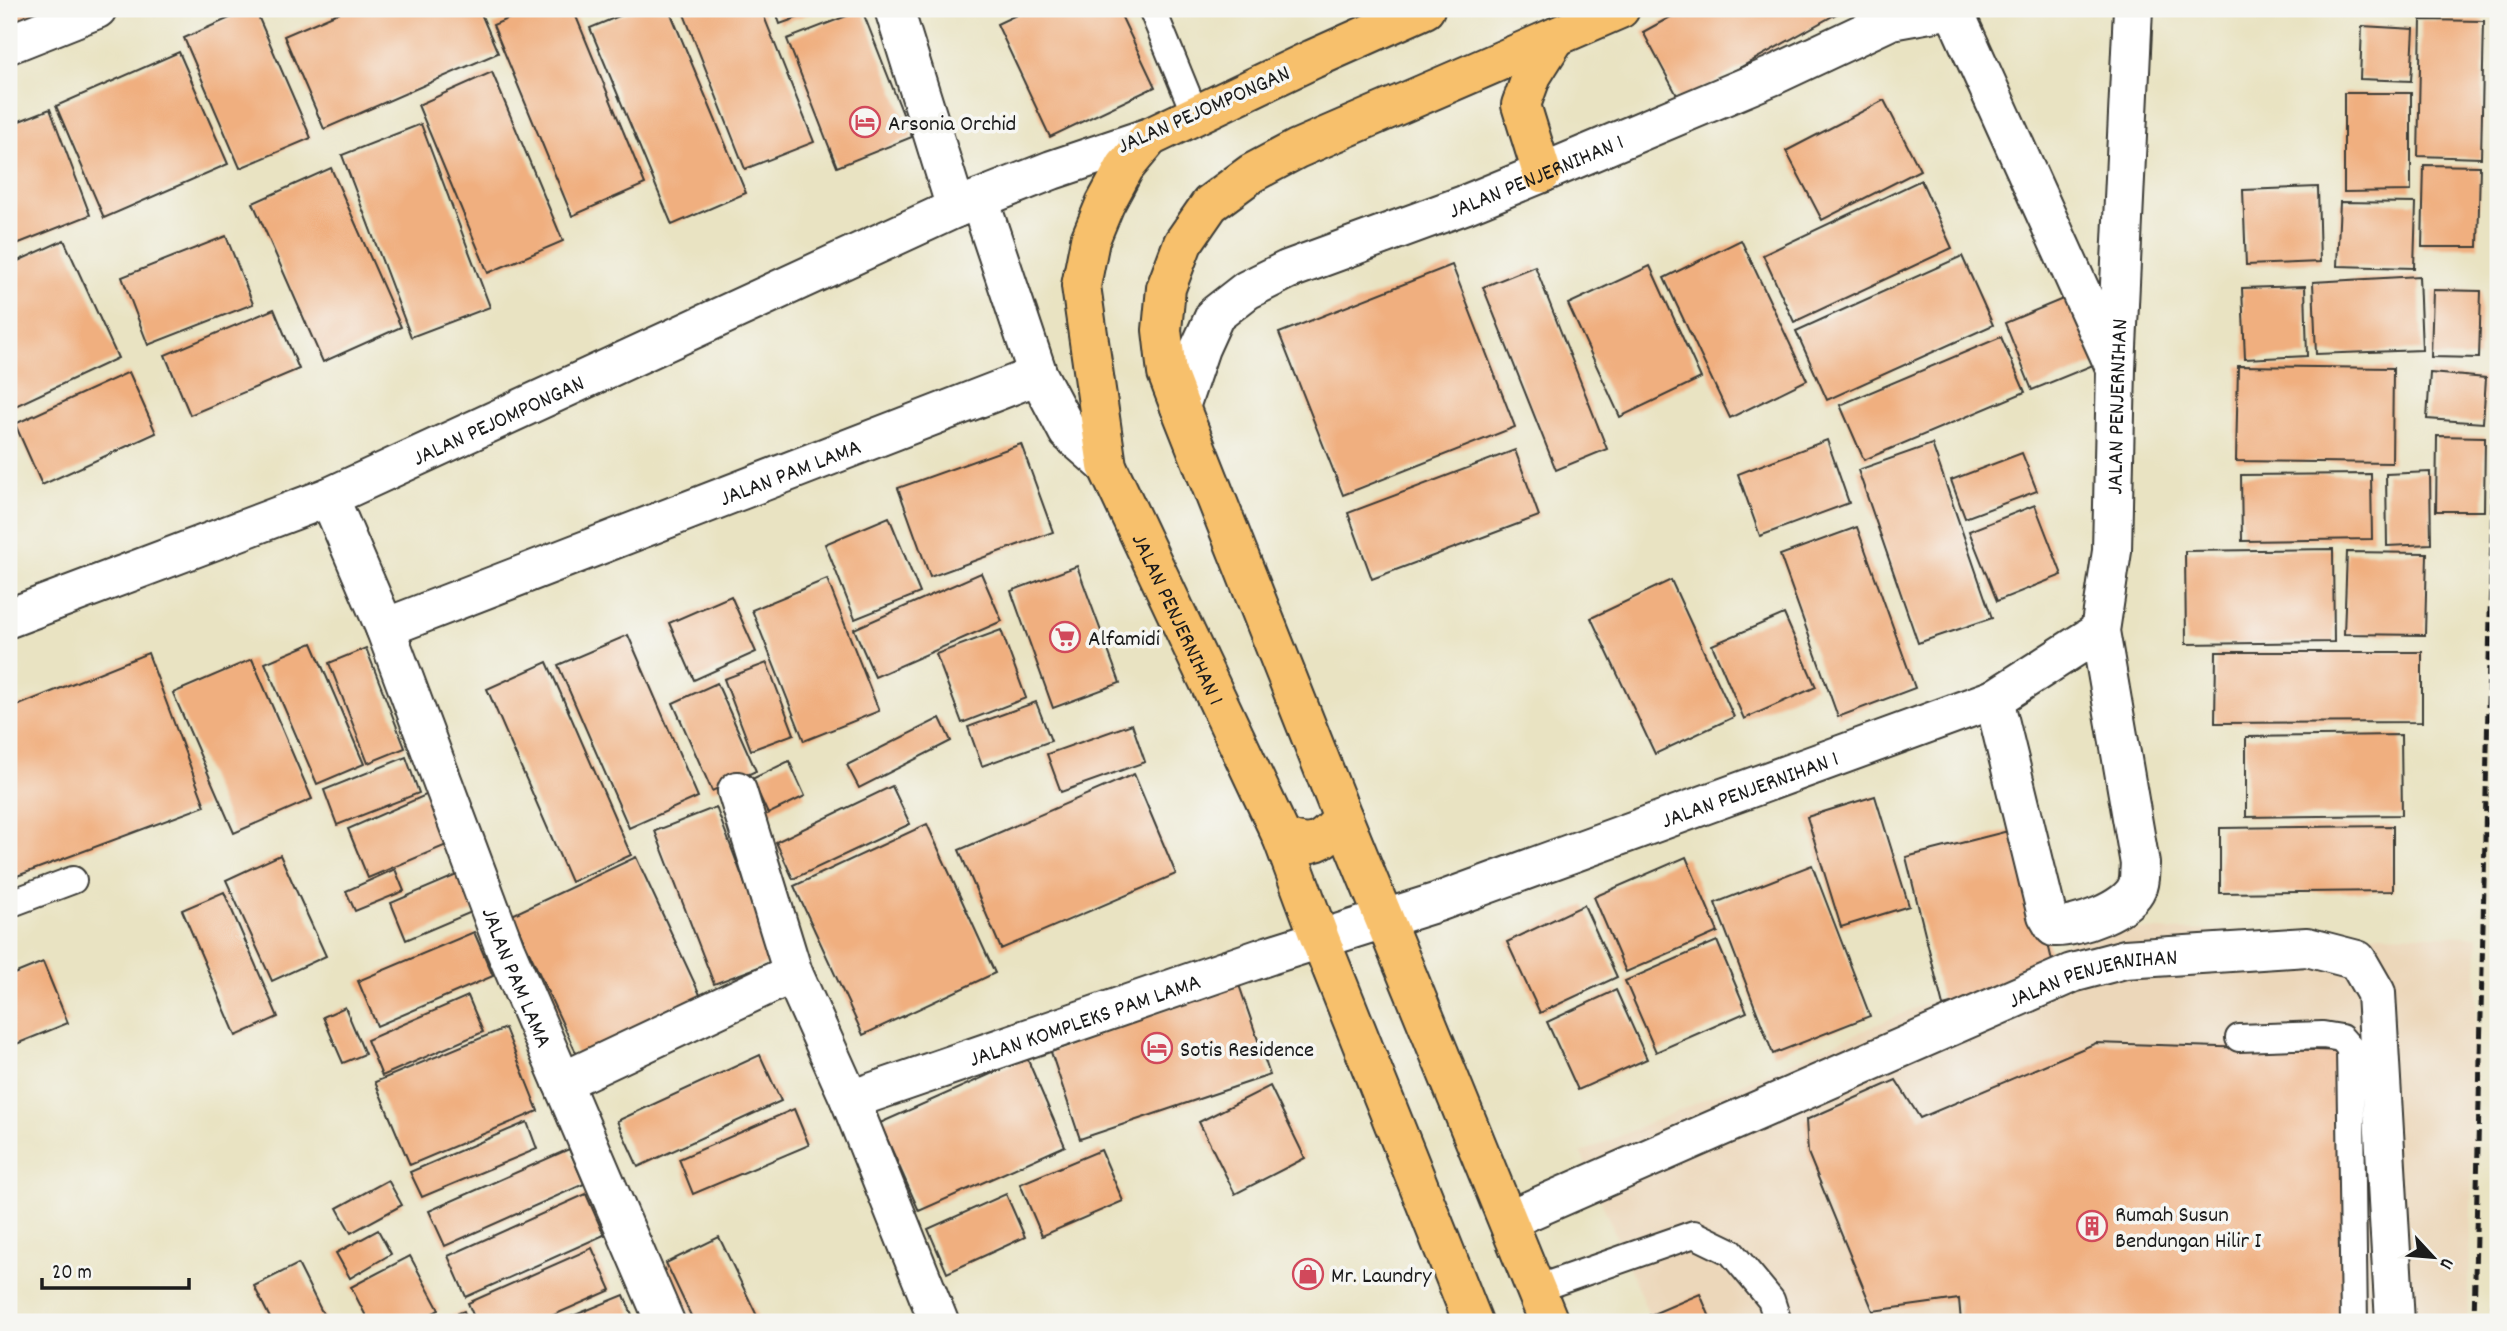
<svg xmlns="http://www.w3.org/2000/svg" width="2507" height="1331" viewBox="0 0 2507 1331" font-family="Dekko,sans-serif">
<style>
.built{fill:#ecd7ba}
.building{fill:#f0af7f}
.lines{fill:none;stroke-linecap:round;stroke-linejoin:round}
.service-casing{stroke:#3b3a35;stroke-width:30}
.minor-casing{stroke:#3b3a35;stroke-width:42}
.tertiary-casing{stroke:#3b3a35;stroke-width:42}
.primary-casing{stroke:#3b3a35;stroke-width:42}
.service{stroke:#fff;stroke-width:26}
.minor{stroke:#fff;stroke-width:38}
.tertiary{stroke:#fff;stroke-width:38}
.primary{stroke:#f7c06c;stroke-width:38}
.rail{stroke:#1c1c1c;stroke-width:5;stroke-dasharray:10 5;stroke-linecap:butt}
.labels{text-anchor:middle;stroke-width:7;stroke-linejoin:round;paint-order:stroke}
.street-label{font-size:23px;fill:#1c1c1c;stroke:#f6f6f2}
.poi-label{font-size:23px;fill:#1c1c1c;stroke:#f6f6f2;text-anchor:start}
</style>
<rect width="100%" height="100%" fill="#f6f6f2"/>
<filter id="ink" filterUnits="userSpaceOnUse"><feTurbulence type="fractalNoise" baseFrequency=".0143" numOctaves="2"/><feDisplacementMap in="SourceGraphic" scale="14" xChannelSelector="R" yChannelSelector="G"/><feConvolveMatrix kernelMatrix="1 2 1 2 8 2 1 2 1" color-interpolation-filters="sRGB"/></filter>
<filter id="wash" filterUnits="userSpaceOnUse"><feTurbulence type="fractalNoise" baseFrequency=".00686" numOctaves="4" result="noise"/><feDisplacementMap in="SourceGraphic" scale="28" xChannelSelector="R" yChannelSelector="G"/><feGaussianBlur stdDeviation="1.57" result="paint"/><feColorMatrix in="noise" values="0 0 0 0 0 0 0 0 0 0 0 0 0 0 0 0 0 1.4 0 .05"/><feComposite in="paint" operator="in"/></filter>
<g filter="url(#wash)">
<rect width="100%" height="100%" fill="#e9e3c2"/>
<path class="built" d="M2097,929l381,7 -10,386h-816l-71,-169z"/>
<g id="blocks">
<g class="building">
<path d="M9,9h43l-43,20z"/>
<path d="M250,9h5l56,129 -71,30 -56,-130z"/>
<path d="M347,9h132l19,44 -174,76 -40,-93z"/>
<path d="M531,9h42l72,175 -73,32 -79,-191z"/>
<path d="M636,9h33l77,184 -74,32 -82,-197z"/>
<path d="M682,9h79l53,133 -69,27z"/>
<path d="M775,9h47l-42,15z"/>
<path d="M1029,9h89l37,78 -105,50 -53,-113z"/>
<path d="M1685,9h160l-165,92 -37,-69z"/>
<path d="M2432,9h50l-1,4 -49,-2z"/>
<path d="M862,10l50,127 -75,30 -50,-128z"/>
<path d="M2421,20l63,1 -3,137 -63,-2z"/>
<path d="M2362,26l52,3 -3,52 -51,-2z"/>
<path d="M179,52l49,112 -124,54 -48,-112z"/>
<path d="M492,72l71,169 -75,32 -70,-168z"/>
<path d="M2344,93h67v98l-67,1z"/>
<path d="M1884,100l36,70 -98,50 -36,-69z"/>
<path d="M50,109l40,106 -81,32v-122z"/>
<path d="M421,124l69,183 -79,30 -69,-182z"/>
<path d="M2424,165l56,1 -2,81h-56z"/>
<path d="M331,168l70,159 -78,35 -70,-159z"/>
<path d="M1921,180l31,68 -158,74 -31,-67z"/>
<path d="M2318,187l2,75 -74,3 -3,-75z"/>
<path d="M2340,202l76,1 -2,65 -77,-2z"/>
<path d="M226,236l27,68 -105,41 -26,-68z"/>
<path d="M64,240l54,118 -109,51v-144z"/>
<path d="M1741,240l66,140 -77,38 -66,-140z"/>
<path d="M1962,256l31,69 -166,75 -31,-69z"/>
<path d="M1452,265l63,162 -172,68 -64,-162z"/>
<path d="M1535,266l72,183 -51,21 -73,-183z"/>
<path d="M1650,266l51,112 -81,39 -52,-113z"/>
<path d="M2419,276l3,74 -106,4 -3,-72z"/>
<path d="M2305,286l2,70 -62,3 -3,-71z"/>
<path d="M2433,290l48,1 -2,67 -48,-1z"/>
<path d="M2070,296l28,67 -66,27 -27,-67z"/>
<path d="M274,309l25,60 -109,46 -25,-60z"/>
<path d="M2001,337l24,55 -161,68 -24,-55z"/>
<path d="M2238,366l155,2 -1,95 -156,-2z"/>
<path d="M129,372l27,61 -114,52 -27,-61z"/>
<path d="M2430,373l56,5 -3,45 -56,-4z"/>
<path d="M2437,436l48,1 -1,74h-48z"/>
<path d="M1827,440l22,63 -89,33 -22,-62z"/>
<path d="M1021,444l32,88 -123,45 -32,-89z"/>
<path d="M1932,444l60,174 -74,25 -60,-173z"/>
<path d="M1515,450l24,66 -167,63 -24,-66z"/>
<path d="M2022,453l15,38 -72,27 -14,-38z"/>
<path d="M2430,472l1,72 -44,2 -1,-72z"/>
<path d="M2371,474l1,65 -130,2 -1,-66z"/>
<path d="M2035,505l27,70 -65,26 -28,-70z"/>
<path d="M889,517l31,76 -65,26 -30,-75z"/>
<path d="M1857,527l58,161 -77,29 -58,-162z"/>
<path d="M2333,549l1,93 -148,2 -1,-93z"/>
<path d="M2347,552l80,1 -2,82 -81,-1z"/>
<path d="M1077,566l43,117 -67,25 -42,-117z"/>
<path d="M981,573l21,48 -127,56 -21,-48z"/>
<path d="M827,579l52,132 -75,30 -52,-131z"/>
<path d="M1671,580l63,137 -79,37 -64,-136z"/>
<path d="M731,596l25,56 -62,28 -25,-57z"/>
<path d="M1784,614l32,73 -72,32 -32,-74z"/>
<path d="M1001,630l25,68 -64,25 -26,-69z"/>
<path d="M628,635l70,162 -69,31 -71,-163z"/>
<path d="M312,643l52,121 -47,20 -52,-121z"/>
<path d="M366,648l39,100 -37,15 -39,-100z"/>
<path d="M2216,652h206v70l-207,1z"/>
<path d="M148,653l57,153 -196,73v-170z"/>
<path d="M252,659l60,140 -78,34 -61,-140z"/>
<path d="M547,662l84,193 -60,27 -84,-193z"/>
<path d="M767,663l27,71 -43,16 -27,-71z"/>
<path d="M717,683l39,88 -44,20 -39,-88z"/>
<path d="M1036,702l15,39 -69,25 -14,-39z"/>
<path d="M940,718l11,23 -92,47 -12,-23z"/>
<path d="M1132,724l13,38 -84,30 -14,-38z"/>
<path d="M2401,735l1,80 -156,2v-80z"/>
<path d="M406,757l13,36 -82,32 -13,-35z"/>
<path d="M789,761l16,35 -37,18 -16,-35z"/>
<path d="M1134,774l42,100 -175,75 -42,-99z"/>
<path d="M892,786l18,38 -117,55 -17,-37z"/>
<path d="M428,794l21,50 -81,34 -20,-49z"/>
<path d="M1875,796l34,110 -68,21 -34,-110z"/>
<path d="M716,807l58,154 -60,23 -59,-153z"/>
<path d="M927,824l68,149 -132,62 -69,-149z"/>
<path d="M2393,826v65l-173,2v-65z"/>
<path d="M2020,828l36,149 -113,29 -37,-149z"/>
<path d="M280,855l46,101 -54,25 -46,-101z"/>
<path d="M636,857l66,142 -124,58 -66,-142z"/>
<path d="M1686,857l32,75 -92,40 -32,-75z"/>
<path d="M1812,865l58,151 -97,38 -58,-151z"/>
<path d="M395,869l9,22 -49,20 -9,-20z"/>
<path d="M459,874l15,37 -68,29 -15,-37z"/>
<path d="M224,892l54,125 -42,19 -54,-126z"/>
<path d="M1584,905l33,72 -77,36 -33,-71z"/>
<path d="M474,932l19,44 -116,50 -19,-45z"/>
<path d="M1717,941l30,71 -91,40 -31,-71z"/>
<path d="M43,962l25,61 -59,24v-71z"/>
<path d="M1238,982l32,93 -190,64 -29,-87z"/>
<path d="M1616,990l31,69 -69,31 -31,-68z"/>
<path d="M468,996l15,36 -101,44 -15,-36z"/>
<path d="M345,1007l20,47 -22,9 -20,-46z"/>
<path d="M505,1028l33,83 -128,54 -35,-83z"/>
<path d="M2096,1043l248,8 2,271h-385l-2,-23 -86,12 -65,-158 -2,-33 90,-40 24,38z"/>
<path d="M760,1055l21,46 -143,66 -21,-46z"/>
<path d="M1027,1058l38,88 -146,65 -39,-88z"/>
<path d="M1270,1086l35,72 -70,36 -36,-72z"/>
<path d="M794,1109l15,36 -116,49 -14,-35z"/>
<path d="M527,1122l10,27 -115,48 -12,-25z"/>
<path d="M569,1149l15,35 -139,62 -16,-35z"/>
<path d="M1101,1150l22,51 -81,35 -22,-52z"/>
<path d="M388,1180l14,25 -51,28 -14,-25z"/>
<path d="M586,1194l18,41 -138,62 -18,-41z"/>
<path d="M1006,1194l19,43 -78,36 -19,-44z"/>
<path d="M378,1230l13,24 -41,24 -14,-25z"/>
<path d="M719,1237l41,85h-66l-28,-59z"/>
<path d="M592,1248l19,42 -73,32h-62l-8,-19z"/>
<path d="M410,1256l29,54 -23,12h-47l-18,-35z"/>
<path d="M298,1264l29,58h-55l-18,-36z"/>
<path d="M1700,1294l12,28h-78z"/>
<path d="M624,1295l11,27h-77z"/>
<path d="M464,1311l4,11h-33z"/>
</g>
</g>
</g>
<g filter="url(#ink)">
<use href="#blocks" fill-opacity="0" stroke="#3b3a35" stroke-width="2"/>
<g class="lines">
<g class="service-casing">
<g id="service">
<path d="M1152,9l43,105"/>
<path d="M9,904l64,-24"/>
<path d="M2239,1038l84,-3 18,3 9,10 4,274"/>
<path d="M1536,1289l158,-55 37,18 40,48 7,22"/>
</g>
</g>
<g class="minor-casing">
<g id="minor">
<path d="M894,9l62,199"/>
<path d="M1953,9l160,354"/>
<path d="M9,44l88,-35"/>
<path id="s1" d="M1180,407l20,-59 15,-33 32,-25 40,-20 177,-65 78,-32 230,-97 119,-56 61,-11"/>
<path id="s2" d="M329,497l56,131 120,321 160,373"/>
<path id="s3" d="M385,628l653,-253"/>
<path id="s4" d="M1994,699l53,216 7,12c22,1 74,-17 83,-40 3,-6 2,-16 3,-23l-40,-233 12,-80 4,-183 17,-359"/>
<path d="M737,791l56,182"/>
<path d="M562,1082l231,-109 57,127 89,222"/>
<path id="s5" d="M850,1100l420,-145 168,-53 556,-203 106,-68"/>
<path id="s6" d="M1508,1220l564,-247 53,-14 182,-12 50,13 19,33 19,329"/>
</g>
</g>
<g class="tertiary-casing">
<g id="tertiary">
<path d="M979,199l59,176 30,57 39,34"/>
<path id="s7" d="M9,618l320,-121 627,-289 96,-38 98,-33"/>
</g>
</g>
<g class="primary-casing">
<g id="primary">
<path id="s8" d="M1425,9l-112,50 -163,78 -25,30 -20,37 -15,36 -9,46 26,180 175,371 38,102 153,383"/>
<path d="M1542,173l-21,-68 11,-30 24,-38"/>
<path d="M1282,837c31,13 40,6 61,-19"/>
<path d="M1549,1322l-206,-504 -163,-411 -13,-34 -5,-43 4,-42 17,-45 27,-39 42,-31 45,-24 323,-140"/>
</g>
</g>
<use href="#service" class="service"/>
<use href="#minor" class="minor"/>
<use href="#tertiary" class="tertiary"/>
<use href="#primary" class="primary"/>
<g class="rail">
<path d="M2474,1322l24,-1057"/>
<path d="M2493,1322l5,-240"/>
</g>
</g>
</g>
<defs>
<g id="hotel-ring" transform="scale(1.575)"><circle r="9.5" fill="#f6f6f2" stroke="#d1495b" stroke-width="1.5"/><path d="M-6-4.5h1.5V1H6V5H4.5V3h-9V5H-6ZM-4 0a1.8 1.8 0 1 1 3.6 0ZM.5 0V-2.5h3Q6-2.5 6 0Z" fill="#d1495b"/></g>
<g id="supermarket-ring" transform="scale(1.575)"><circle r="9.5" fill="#f6f6f2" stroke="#d1495b" stroke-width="1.5"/><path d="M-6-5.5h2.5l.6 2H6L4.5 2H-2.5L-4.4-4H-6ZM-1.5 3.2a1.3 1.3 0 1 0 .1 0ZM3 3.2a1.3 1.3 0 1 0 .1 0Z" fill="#d1495b"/></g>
<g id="building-ring" transform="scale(1.575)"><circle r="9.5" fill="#f6f6f2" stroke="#d1495b" stroke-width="1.5"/><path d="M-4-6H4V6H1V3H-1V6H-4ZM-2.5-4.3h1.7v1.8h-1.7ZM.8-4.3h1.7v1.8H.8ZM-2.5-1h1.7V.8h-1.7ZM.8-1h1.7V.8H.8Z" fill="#d1495b"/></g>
<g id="shop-ring" transform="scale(1.575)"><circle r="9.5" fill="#f6f6f2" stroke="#d1495b" stroke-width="1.5"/><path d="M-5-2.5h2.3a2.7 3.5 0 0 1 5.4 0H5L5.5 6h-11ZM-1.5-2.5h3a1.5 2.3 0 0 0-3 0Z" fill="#d1495b"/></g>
</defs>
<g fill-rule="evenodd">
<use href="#hotel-ring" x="865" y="122"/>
<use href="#supermarket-ring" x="1065" y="637"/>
<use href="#hotel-ring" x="1157" y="1048"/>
<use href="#building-ring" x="2092" y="1226"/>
<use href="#shop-ring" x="1308" y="1274"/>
</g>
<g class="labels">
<g class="street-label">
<text transform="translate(1203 108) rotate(-24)" y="8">JALAN PEJOMPONGAN</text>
<text dy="8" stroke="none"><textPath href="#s1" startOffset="450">JALAN PENJERNIHAN 1</textPath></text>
<text dy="8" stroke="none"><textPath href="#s4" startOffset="817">JALAN PENJERNIHAN</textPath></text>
<text dy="8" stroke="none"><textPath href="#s7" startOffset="528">JALAN PEJOMPONGAN</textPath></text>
<text dy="8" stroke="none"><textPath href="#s3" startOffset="434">JALAN PAM LAMA</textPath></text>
<text dy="8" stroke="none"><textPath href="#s8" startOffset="821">JALAN PENJERNIHAN 1</textPath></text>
<text dy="8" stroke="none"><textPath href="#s5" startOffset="952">JALAN PENJERNIHAN 1</textPath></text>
<text dy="8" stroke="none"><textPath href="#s2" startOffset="516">JALAN PAM LAMA</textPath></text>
<text dy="8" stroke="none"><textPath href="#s6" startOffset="635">JALAN PENJERNIHAN</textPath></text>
<text dy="8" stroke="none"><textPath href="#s5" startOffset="248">JALAN KOMPLEKS PAM LAMA</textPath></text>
</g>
<g class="poi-label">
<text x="888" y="130">Arsonia Orchid</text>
<text x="1088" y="645">Alfamidi</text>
<text x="1180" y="1056">Sotis Residence</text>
<text x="2115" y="1221">Rumah Susun<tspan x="2115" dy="26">Bendungan Hilir I</tspan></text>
<text x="1331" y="1282">Mr. Laundry</text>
</g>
</g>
<rect width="2507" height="1331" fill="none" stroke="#f6f6f2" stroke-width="35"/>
<g transform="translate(2433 1257) rotate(116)" stroke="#f6f6f2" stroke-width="5" paint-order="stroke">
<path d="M0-5L12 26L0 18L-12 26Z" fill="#1c1c1c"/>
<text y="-10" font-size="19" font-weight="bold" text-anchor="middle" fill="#1c1c1c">U</text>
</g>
<path d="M42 1278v10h147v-10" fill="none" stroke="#1c1c1c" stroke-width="3.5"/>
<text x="52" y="1278" font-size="21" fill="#1c1c1c" stroke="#f6f6f2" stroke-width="5" paint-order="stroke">20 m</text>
</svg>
